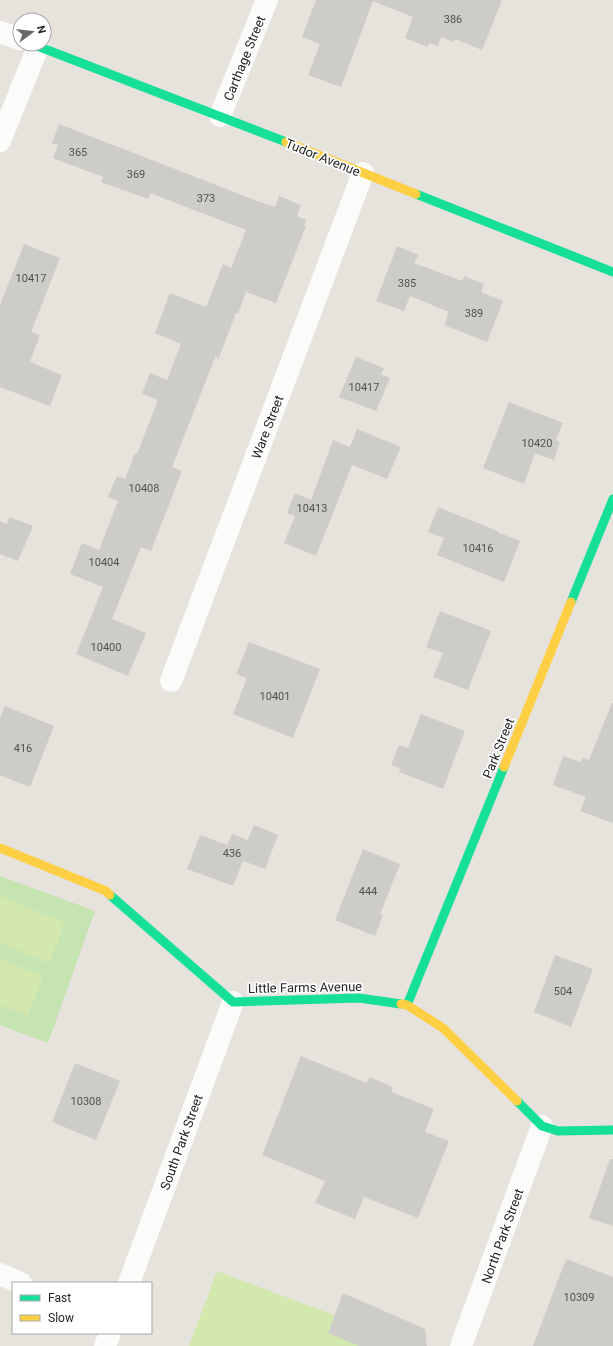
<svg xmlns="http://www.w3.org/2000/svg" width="613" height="1346" viewBox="0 0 613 1346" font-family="Roboto,sans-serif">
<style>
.green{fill:#c6e3b2}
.pitch{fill:#d2e8af}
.building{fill:#ceccc7}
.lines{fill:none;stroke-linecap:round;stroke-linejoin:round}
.street{stroke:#fbfbfa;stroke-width:22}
.fast{stroke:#16e098;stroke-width:9}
.slow{stroke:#ffcf43;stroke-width:9}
.labels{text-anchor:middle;stroke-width:3.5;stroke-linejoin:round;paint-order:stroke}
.number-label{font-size:11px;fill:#525150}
.street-label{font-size:13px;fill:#272727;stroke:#fff}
</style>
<rect width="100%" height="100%" fill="#e6e2dc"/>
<path class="green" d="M0,876l95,35 -47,132 -48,-18z"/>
<g class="pitch">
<path d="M0,896l65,27 -16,40 -49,-20z"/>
<path d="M0,958l43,18 -15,40 -28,-11z"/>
<path d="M217,1271l184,69 2,6h-214z"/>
</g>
<g class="building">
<path d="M316,0h186l-20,50 -27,-11 -1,3 -13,-5 -3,9 -9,-3 -1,4 -23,-9 8,-21 -40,-16 -32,86 -33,-12 12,-31 -18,-7z"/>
<path d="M59,124l198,77 18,6 4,-11 22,9 -4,11 9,4 -2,5 2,1 -30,77 -30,-11 -8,22 -2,-1 -18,47 -2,-5 -44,112 10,4 -31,80 -10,-4 -29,72 34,14 -18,43 -52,-22 27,-67 -33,-13 12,-31 17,7 19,-49 -10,-4 9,-21 8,3 10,-26 2,1 21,-54 -16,-6 8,-21 17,7 14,-36 -26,-11 15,-40 36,14 17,-43 8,4 15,-38 -96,-37 -2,6 -47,-17 2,-5 -50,-19 5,-13 -6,-2z"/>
<path d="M24,244l36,14 -29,74 9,3 -10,27 32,13 -12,31 -50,-19v-82z"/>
<path d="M397,246l21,9 -4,8 48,18 2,-5 20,8 -3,8 22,9 -16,41 -43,-17 5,-13 -39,-16 -6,15 -28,-10z"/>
<path d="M356,357l28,11 -3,6 9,4 -14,33 -37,-14z"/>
<path d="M509,402l54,21 -7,17 4,2 -6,18 -19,-7 -11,31 -41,-16z"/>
<path d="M357,429l44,18 -14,32 -35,-14 -36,91 -32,-13 11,-27 -8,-3 8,-20 16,7 22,-60 17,7z"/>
<path d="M438,507l60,24 -1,1 23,9 -16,41 -67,-27 7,-17 -16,-6z"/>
<path d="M9,517l24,9 -15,35 -18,-7v-33l7,3z"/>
<path d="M440,611l51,20 -23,59 -35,-13 10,-24 -17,-6z"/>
<path d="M249,642l71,27 -27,69 -60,-24 14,-36 -11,-4z"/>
<path d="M612,703h1v120l-33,-12 6,-14 -33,-12 10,-29 18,6 1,-4 7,2z"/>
<path d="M5,706l49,20 -24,61 -30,-12v-57z"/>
<path d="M421,714l44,17 -22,58 -44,-17 1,-4 -9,-3 8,-20 9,3z"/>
<path d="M254,825l24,10 -13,34 -22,-8 -10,25 -46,-17 13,-34 27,10 5,-11 16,6z"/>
<path d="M363,849l37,15 -20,50 3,1 -8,21 -40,-16z"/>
<path d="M555,955l38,14 -22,58 -37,-15z"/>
<path d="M301,1056l66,27 2,-6 24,10 -2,5 43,17 -9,23 24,9 -31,77 -54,-21 -9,22 -40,-16 10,-22 -63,-26z"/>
<path d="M75,1063l45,18 -24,59 -44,-18z"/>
<path d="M610,1159h3v67l-24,-8z"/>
<path d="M566,1259l47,18v69h-80z"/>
<path d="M343,1293l82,36 2,17h-68l-31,-13z"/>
</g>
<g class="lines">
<g class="street">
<path d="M0,32l20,7"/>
<path d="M220,116l47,-116"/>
<path d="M0,141l38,-94"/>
<path d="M171,681l192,-508"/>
<path d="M0,1274l21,9"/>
<path d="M129,1283l104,-281"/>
<path d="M105,1346l5,-13"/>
<path d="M461,1346l81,-220"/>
</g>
<g class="fast">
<path d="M32,44l254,98"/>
<path d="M416,194l197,78"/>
<path d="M571,602l42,-103"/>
<path d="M110,895l123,107 126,-4 42,6"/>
<path d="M407,1005l97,-238"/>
<path d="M517,1101l25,25 16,5 55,-1"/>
</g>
<g class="slow">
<path d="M286,142l130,52"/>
<path d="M504,767l67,-165"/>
<path d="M0,848l106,43 4,4"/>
<path d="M401,1004l6,1 36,23 74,73"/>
</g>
</g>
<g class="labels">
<g class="number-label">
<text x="453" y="23">386</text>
<text x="78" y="156">365</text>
<text x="136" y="178">369</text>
<text x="206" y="202">373</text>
<text x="31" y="282">10417</text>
<text x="407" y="287">385</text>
<text x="474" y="317">389</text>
<text x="364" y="391">10417</text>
<text x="537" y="447">10420</text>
<text x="144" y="492">10408</text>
<text x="312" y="512">10413</text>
<text x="478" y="552">10416</text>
<text x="104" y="566">10404</text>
<text x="106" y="651">10400</text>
<text x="275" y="700">10401</text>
<text x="23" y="752">416</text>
<text x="232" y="857">436</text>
<text x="368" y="895">444</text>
<text x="563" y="995">504</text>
<text x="86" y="1105">10308</text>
<text x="579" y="1301">10309</text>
</g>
<g class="street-label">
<text transform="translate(244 58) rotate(-68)" y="5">Carthage Street</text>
<text transform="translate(323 157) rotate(22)" y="5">Tudor Avenue</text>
<text transform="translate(267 427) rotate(-69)" y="5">Ware Street</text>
<text transform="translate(498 748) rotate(-68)" y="5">Park Street</text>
<text transform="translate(305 987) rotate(-1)" y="5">Little Farms Avenue</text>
<text transform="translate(181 1142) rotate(-70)" y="5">South Park Street</text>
<text transform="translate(502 1236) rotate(-70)" y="5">North Park Street</text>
</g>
</g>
<rect x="12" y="1282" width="140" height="52" fill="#ffffff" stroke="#a9a9a9"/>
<rect x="20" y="1295" width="20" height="6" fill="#16e098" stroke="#a9a9a9"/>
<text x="48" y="1302" font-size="12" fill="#272727">Fast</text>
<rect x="20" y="1315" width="20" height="6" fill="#ffcf43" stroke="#a9a9a9"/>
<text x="48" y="1322" font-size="12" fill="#272727">Slow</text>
<g transform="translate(32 32) rotate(75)"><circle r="19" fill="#ffffff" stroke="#a9a9a9"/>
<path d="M0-3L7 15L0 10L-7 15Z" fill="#6a6866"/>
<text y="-6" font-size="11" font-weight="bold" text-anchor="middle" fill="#272727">N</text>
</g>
</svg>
